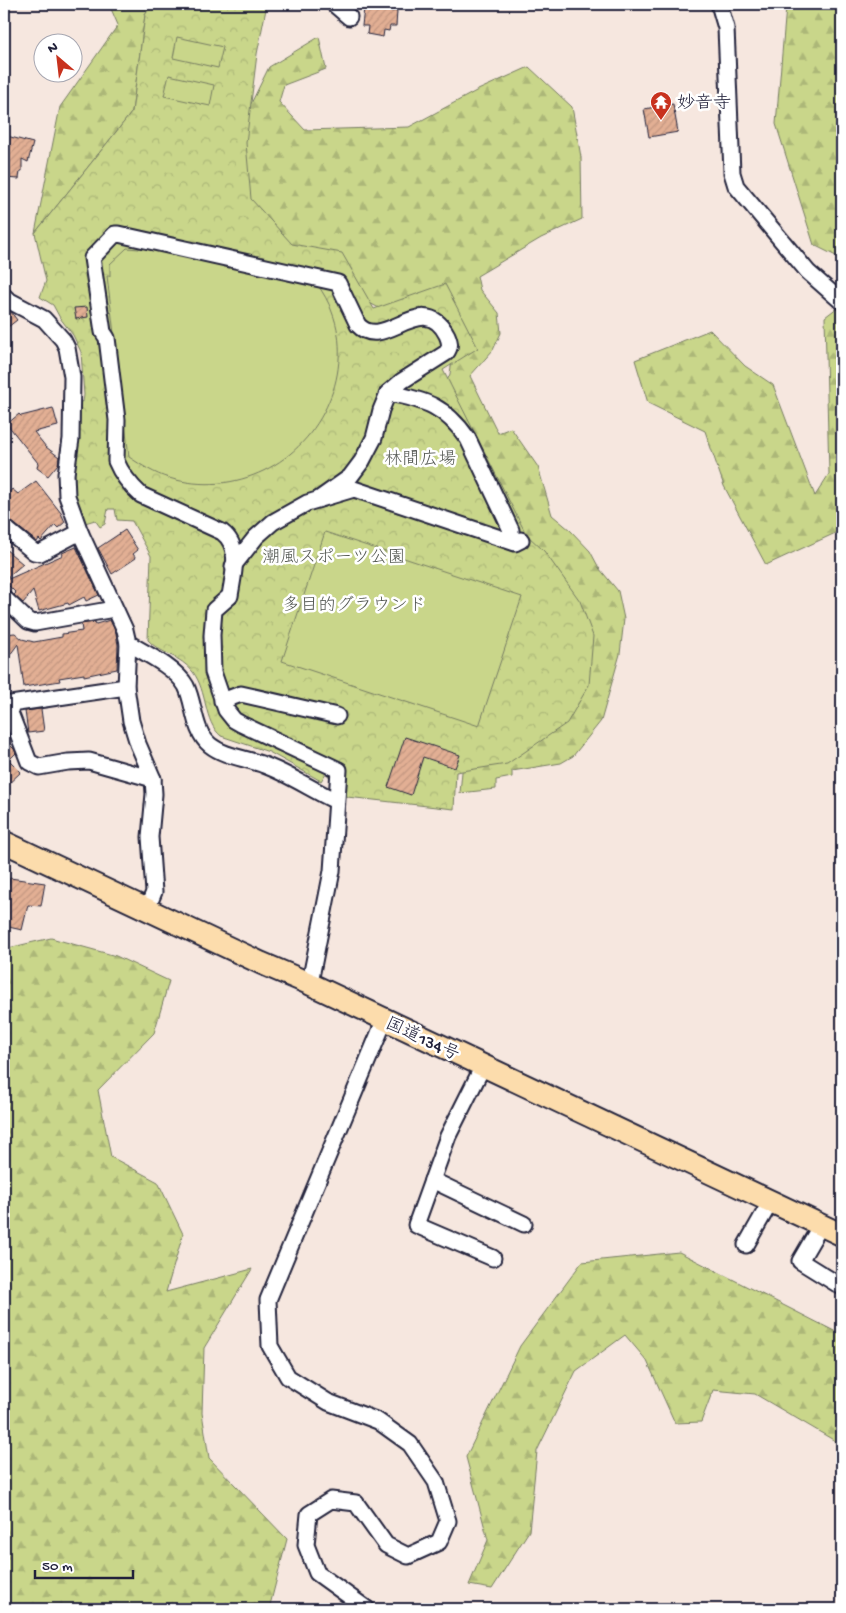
<svg xmlns="http://www.w3.org/2000/svg" width="846" height="1613" viewBox="0 0 846 1613" font-family="'Gochi Hand','Klee One',sans-serif">
<style>
.forest{fill:url(#forest-firs);stroke:#767c62}
.park{fill:url(#park-crowns);stroke:#767c62}
.pitch{fill:#c9d68a;stroke:#767c62}
.building{fill:url(#building-hatch);stroke:#22223b}
.lines{fill:none;stroke-linecap:round;stroke-linejoin:round}
.minor-casing{stroke:#22223b;stroke-width:19}
.highway-casing{stroke:#22223b;stroke-width:25}
.minor{stroke:#fff;stroke-width:15}
.highway{stroke:#fcdcac;stroke-width:21}
.labels{text-anchor:middle;stroke-width:5;stroke-linejoin:round;paint-order:stroke}
.poi-label{font-size:18px;fill:#22223b;stroke:#fff;text-anchor:start}
.park-label{font-size:18px;fill:#545853;stroke:#fff}
.street-label{font-size:18px;fill:#22223b;stroke:#fff}
</style>
<defs>
<pattern id="forest-firs" width="22" height="20" patternUnits="userSpaceOnUse" patternTransform="scale(1.25)"><rect width="22" height="20" fill="#c9d68a"/><path d="M5 1l3.5 6h-7zM16 11l3.5 6h-7z" fill="#acb778"/></pattern>
<pattern id="park-crowns" width="20" height="18" patternUnits="userSpaceOnUse" patternTransform="scale(1.25)"><rect width="20" height="18" fill="#c9d68a"/><path d="M2 6a3 3 0 1 1 6 0M12 15a3 3 0 1 1 6 0" fill="none" stroke="#acb778"/></pattern>
<pattern id="building-hatch" width="6" height="6" patternUnits="userSpaceOnUse" patternTransform="scale(1.25)"><rect width="6" height="6" fill="#e2af94"/><path d="M-1 1l2-2M0 6l6-6M5 7l2-2" fill="none" stroke="#c29680"/></pattern>
</defs>
<rect width="100%" height="100%" fill="#f6e7df"/>
<filter id="ink" filterUnits="userSpaceOnUse"><feTurbulence type="fractalNoise" baseFrequency=".02" numOctaves="2"/><feDisplacementMap in="SourceGraphic" scale="10" xChannelSelector="R" yChannelSelector="G"/><feConvolveMatrix kernelMatrix="1 2 1 2 8 2 1 2 1" color-interpolation-filters="sRGB"/></filter>
<g filter="url(#ink)">
<g class="forest">
<path d="M109,4h43l-7,11 -13,97 -97,121 25,-126 58,-82z"/>
<path d="M799,4h43v255l-28,-14 -38,-121 10,-117z"/>
<path d="M319,37l7,32 -42,16 -5,17 26,28 104,-3 69,-37 51,-23 43,40 9,50 1,62 -41,19 -64,38 3,14 19,23 2,20 -8,17 -23,26 28,57 13,-5 27,39 14,48 18,15 20,21 9,17 19,23 6,28 -4,35 -19,67 -28,35 -12,7 -49,8v6l-16,3v9l-36,4 4,-42 73,-190 -94,-171 7,-16 3,-22 -74,-44 -46,-24 -95,-82 3,-78 28,-57z"/>
<path d="M842,304v226l-76,35 -42,-79 -19,-55 -57,-28 -13,-43 75,-30 35,36 28,19 42,111 14,-22 -4,-157z"/>
<path d="M51,938l65,18 53,25 -15,52 -56,57 13,67 47,25 25,52 -17,58 86,-23 -48,79 -2,65 7,45 78,81 -18,70h-204l-10,-4 -9,4h-42v-660z"/>
<path d="M679,1252l163,83v110l-87,-51 -42,-4 -12,32 -26,1 -28,-62 -22,-26 -49,36 -39,80 -8,80 -37,58 -23,-4 19,-45 -22,-83 54,-111 62,-84z"/>
</g>
<path class="park" d="M152,4h115l-10,50 -11,89 5,56 41,45 50,9 32,56 71,-25 33,64 -35,22 83,164 18,17 36,50 13,35 -4,49 -22,38 -60,41 -51,8 -2,37 -107,-12 -2,-11 -15,-3 1,-4 -5,-6 -5,8 -52,-29 -48,-16c-18,-15 -13,-44 -28,-64 -13,-17 -33,-18 -45,-32l3,-84 -19,-35 -15,-1 -2,-11h-7l-3,15 -5,3 -5,-7 -10,3 -10,-30v-34l4,-27 -1,-31 5,1 1,-7 -3,-43 -8,-17 -13,-17 -7,-13 -13,-8 6,-16 -11,-48 97,-121 13,-97z"/>
<g class="pitch">
<path d="M177,37l46,10 -5,21 -45,-10z"/>
<path d="M169,75l45,10 -4,21 -46,-10z"/>
<path d="M140,246l178,39c5,8 11,17 14,27 11,28 9,62 -3,89 -26,63 -94,97 -160,77 -14,-4 -28,-13 -40,-21l-22,-181h3v-12l17,-16 12,1z"/>
<path d="M325,532l197,65 -43,129 -197,-65z"/>
</g>
<g class="building">
<path d="M368,4h23v7h6l-1,15h-6l-1,5 -5,-1 -1,7 -16,-3 1,-8h-6l2,-18h4z"/>
<path d="M673,104l5,28 -29,5 -5,-28z"/>
<path d="M7,136l26,7 -5,19 -6,-3v12h-2l-1,8 -15,-1v-28z"/>
<path d="M87,307l1,10 -12,2 -2,-11z"/>
<path d="M4,308l7,4 6,8 -13,10z"/>
<path d="M53,408l5,18 -24,6 12,15 13,10 -1,7 -10,12 -11,-8 1,-5 -31,-39 12,-10 2,2z"/>
<path d="M36,481l25,32 4,9 -7,6 -3,-3 -14,16 -2,-2 -2,3 -31,-25 4,-5 -6,-5v-9l8,-9 6,5z"/>
<path d="M125,530l13,20 -5,4 3,4 -24,16 -14,-26z"/>
<path d="M76,547l23,48 -13,6 -2,-4 -15,8 -1,-2 -29,8 -6,-20 -10,12 -9,-8 2,-2 -12,-12 59,-26 -1,-2z"/>
<path d="M4,548l19,16 -19,16z"/>
<path d="M110,620l6,13 2,12 -1,24 -33,7v-2l-25,4 1,3 -36,6 -6,-43 -14,19v-29l11,-1 7,6 12,3 28,-5v-3l20,-3 -1,-7 14,-2 1,2z"/>
<path d="M41,709l3,22 -16,2 -3,-22z"/>
<path d="M405,737l55,18 -5,13 -32,-11 -12,38 -23,-8z"/>
<path d="M4,739l10,10 2,4 -7,7 12,12 -17,16z"/>
<path d="M10,878l35,5 -4,23 -13,-1 -6,25 -18,-4v-16z"/>
</g>
<g class="lines">
<g class="minor-casing">
<g id="minor">
<path d="M334,4l15,13"/>
<path d="M719,4l7,24 6,145 4,13 72,86 34,30"/>
<path d="M4,296l4,4 36,19 19,21 4,8 5,29 -1,62 -5,35 1,22 13,36 45,98 3,13 -2,44 5,34 7,23 15,35 1,15 -4,43 4,55 -7,17"/>
<path d="M388,393c38,7 57,13 80,46l43,91v4l-5,5"/>
<path d="M4,527l30,25 6,1 40,-21"/>
<path d="M233,566l23,-29 17,-15 34,-19 47,-14 161,54 6,-3"/>
<path d="M4,598l24,23 7,2 79,-14"/>
<path d="M128,643c17,10 48,25 58,43 9,18 7,45 24,59 15,12 37,13 54,20 25,9 48,25 72,36"/>
<path d="M222,701l19,-7 96,22"/>
<path d="M4,705l122,-18"/>
<path d="M7,705l22,57 10,5 29,-5 21,-1 64,18"/>
<path d="M308,983l3,-6 21,-106 7,-101 -98,-46 -7,-4 -8,-10 -13,-38 -1,-37 2,-25 16,-14c3,-21 12,-49 -8,-64l-81,-37c-10,-9 -20,-22 -25,-34l1,-41 -10,-82 -4,-6 -11,-74 23,-24h3l220,49 20,42c26,28 65,-37 89,10 3,7 4,12 -1,18l-44,28 -14,12 -7,17 -7,28 -12,23 -12,16 -31,22"/>
<path d="M483,1066l-35,70 -32,89 77,33"/>
<path d="M432,1180l92,44"/>
<path d="M821,1225l-21,36 42,26"/>
<path d="M746,1245l25,-44"/>
<path d="M367,1609l-50,-36 -11,-28 3,-31 22,-14 25,3 30,42 22,11 31,-14 9,-21 -12,-39 -26,-38 -32,-23 -50,-19 -40,-25 -18,-31 -2,-46 117,-281"/>
</g>
</g>
<g class="highway-casing">
<path id="highway" d="M4,842l257,121 47,20 534,252"/>
</g>
<use href="#minor" class="minor"/>
<use href="#highway" class="highway"/>
</g>
</g>
<defs>
<g id="temple-pin" transform="scale(1.125)"><path d="M0 17L-7.5 6A9.5 9.5 0 1 1 7.5 6Z" fill="#c8321e" stroke="#fff"/><path d="M0-6L5-2H3V0L6.5 2.5H4V6H1.5V3h-3V6H-4V2.5H-6.5L-3 0V-2H-5Z" fill="#fff"/></g>
</defs>
<g fill-rule="evenodd">
<use href="#temple-pin" x="661" y="102"/>
</g>
<g class="labels">
<g class="poi-label">
<text x="677" y="108">妙音寺</text>
</g>
<g class="park-label">
<text x="420" y="464">林間広場</text>
<text x="334" y="562">潮風スポーツ公園</text>
<text x="354" y="610">多目的グラウンド</text>
</g>
<g class="street-label">
<text transform="translate(423 1038) rotate(25)" y="6">国道134号</text>
</g>
</g>
<rect width="846" height="1613" fill="none" stroke="#fff" stroke-width="20"/>
<rect x="10" y="10" width="826" height="1593" fill="none" stroke="#22223b" stroke-width="2" filter="url(#ink)"/>
<g transform="translate(58 58) rotate(332)"><circle r="24" fill="#ffffff" stroke="#a7a7b1"/>
<path d="M0-4L9 19L0 12L-9 19Z" fill="#c8321e"/>
<text y="-8" font-size="14" font-weight="bold" text-anchor="middle" fill="#22223b">N</text>
</g>
<path d="M35 1570v8h98v-8" fill="none" stroke="#22223b" stroke-width="2.5"/>
<text x="42" y="1570" font-size="15" fill="#22223b" stroke="#ffffff" stroke-width="4" paint-order="stroke">50 m</text>
</svg>
